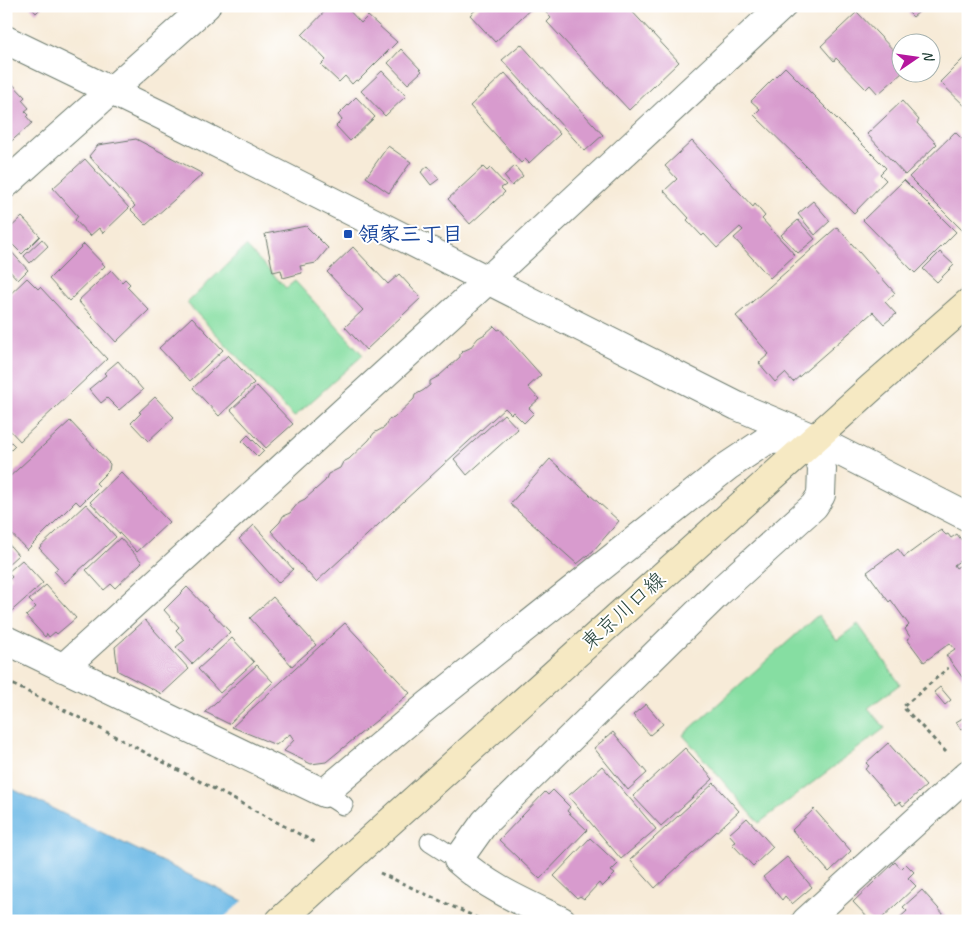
<svg xmlns="http://www.w3.org/2000/svg" width="974" height="927" viewBox="0 0 974 927" font-family="Caveat,'Klee One',sans-serif">
<style>
.green{fill:#86dea2;stroke:#528e6b}
.water{fill:#6bb8e5;stroke:#457a8c}
.pier{fill:#f7ebd8}
.building{fill:#d89bce}
.lines{fill:none;stroke-linecap:round;stroke-linejoin:round}
.service-casing{stroke:#6b7a6d;stroke-width:21}
.minor-casing{stroke:#6b7a6d;stroke-width:30}
.tertiary-casing{stroke:#6b7a6d;stroke-width:30}
.secondary-casing{stroke:#6b7a6d;stroke-width:30}
.path{stroke:#6b7a6d;stroke-width:3;stroke-dasharray:4 4;stroke-linecap:butt}
.service{stroke:#fff;stroke-width:19}
.minor{stroke:#fff;stroke-width:28}
.tertiary{stroke:#fff;stroke-width:28}
.secondary{stroke:#f6e9c3;stroke-width:28}
.transit-dot{fill:#1a4fb4;stroke:#fff;stroke-width:2}
.labels{text-anchor:middle;stroke-width:4;stroke-linejoin:round;paint-order:stroke}
.transit-label{font-size:21px;font-weight:bold;fill:#164399;stroke:#fff;text-anchor:start}
.street-label{font-size:21px;fill:#1f3d34;stroke:#fff}
</style>
<rect width="100%" height="100%" fill="#fff"/>
<filter id="ink" filterUnits="userSpaceOnUse"><feTurbulence type="fractalNoise" baseFrequency=".02" numOctaves="2"/><feDisplacementMap in="SourceGraphic" scale="10" xChannelSelector="R" yChannelSelector="G"/><feConvolveMatrix kernelMatrix="1 2 1 2 8 2 1 2 1" color-interpolation-filters="sRGB"/></filter>
<filter id="wash" filterUnits="userSpaceOnUse"><feTurbulence type="fractalNoise" baseFrequency=".0096" numOctaves="4" result="noise"/><feDisplacementMap in="SourceGraphic" scale="20" xChannelSelector="R" yChannelSelector="G"/><feGaussianBlur stdDeviation="1.12" result="paint"/><feColorMatrix in="noise" values="0 0 0 0 0 0 0 0 0 0 0 0 0 0 0 0 0 1.4 0 .05"/><feComposite in="paint" operator="in"/></filter>
<g filter="url(#wash)">
<rect width="100%" height="100%" fill="#f7ebd8"/>
<g class="green">
<path d="M246,246l40,42 9,-7 68,74 -69,62 -107,-114z"/>
<path d="M818,615l19,25 21,-16 42,60 -32,24 17,20 -126,95 -76,-88z"/>
</g>
<path class="water" d="M6,786l278,135h-278z"/>
<path class="pier" d="M245,899l40,20 1,2h-66z"/>
<g id="blocks">
<g class="building">
<path d="M30,6h13l-7,7z"/>
<path d="M330,6h15l16,17 7,-7 29,26 -39,39 -2,-1 -4,4 -7,-8 -6,6 -18,-17 5,-5 -24,-25z"/>
<path d="M480,6h54l-39,36 -25,-27z"/>
<path d="M540,6h87l52,56 -50,48 -82,-88 4,-4z"/>
<path d="M902,6h24l-13,11z"/>
<path d="M857,12l42,44 -2,2 5,5v10l-24,21 -8,-9 -4,4 -30,-31 -2,3 -13,-15z"/>
<path d="M521,44l82,91 -18,16 -83,-91z"/>
<path d="M401,49l21,22 -14,13 -20,-21z"/>
<path d="M968,54v55l-28,-27z"/>
<path d="M785,67l101,101 -6,6 6,6 -32,33 -100,-98 6,-6 -9,-8z"/>
<path d="M382,71l24,25 -21,20 -24,-25z"/>
<path d="M505,73l55,61 -31,29 -4,-4 -4,4 -51,-57z"/>
<path d="M6,77l19,20 -3,3 7,8 -4,3 4,4 -2,2 5,6 -26,23z"/>
<path d="M356,97l19,20 -25,24 -14,-15 6,-6 -4,-5z"/>
<path d="M902,101l17,19 -2,3 20,21 -32,31 -38,-41z"/>
<path d="M955,132l13,13 -1,90 -58,-58z"/>
<path d="M136,139l67,35 -57,51 -15,-15 4,-4 -46,-50 9,-11z"/>
<path d="M692,141l61,66 2,-3 10,12 -3,3 33,36 -25,23 -36,-40 9,-8 -3,-3 -23,21 -13,-14 -2,2 -15,-16 2,-2 -25,-27 13,-12 -12,-13z"/>
<path d="M388,146l23,16 -22,31 -23,-16z"/>
<path d="M85,159l44,49 -26,25 -4,-5 -9,8 -15,-16 3,-4 -25,-28z"/>
<path d="M428,166l11,13 -8,6 -10,-13z"/>
<path d="M515,166l8,10 -11,10 -8,-10z"/>
<path d="M483,167l4,4 3,-3 16,17 -5,3 4,4 -35,32 -22,-25z"/>
<path d="M904,180l52,52 -41,41 -52,-53z"/>
<path d="M813,201l17,20 -15,14 -17,-21z"/>
<path d="M22,217l18,19 -18,18 -16,-16v-6z"/>
<path d="M798,220l17,19 -17,14 -17,-18z"/>
<path d="M306,226l22,22 -12,15 -16,3 2,7 -19,5 -2,-8 -8,2 -8,-38z"/>
<path d="M837,227l58,66 -10,9 11,12 -12,10 -11,-12 -80,70 -8,-9 -10,9 -16,-19 10,-9 -33,-38z"/>
<path d="M42,239l6,7 -18,17 -6,-7z"/>
<path d="M84,244l21,22 -36,35 -20,-22z"/>
<path d="M353,247l35,37 11,-10 22,24 -55,52 -21,-23 18,-17 -36,-38z"/>
<path d="M8,248l20,22 -10,10 -12,-13v-17z"/>
<path d="M940,252l14,13 -17,17 -14,-13z"/>
<path d="M111,270l11,12 3,-3 5,5 -3,3 22,23 -33,32 -38,-41z"/>
<path d="M27,278l11,11 2,-2 67,72 -87,82 -14,-15v-128z"/>
<path d="M192,317l31,33 -33,31 -31,-33z"/>
<path d="M494,326l4,4 2,-1 41,46 -13,12 11,12 -10,9 5,5 -10,10 -11,-11 -2,2 -6,-6 -189,174 -45,-51 9,-9 3,-6 7,-3 9,-11 6,-3 20,-18 3,-7 12,-6 3,-6 6,-3 20,-19 5,-7 11,-6 3,-7 6,-2 20,-19 1,-4 9,-5 6,-5v-4l9,-5 21,-19v-3l3,-3 7,-3 8,-10 7,-4z"/>
<path d="M228,355l26,28 -35,33 -26,-28z"/>
<path d="M118,361l25,29 -24,20 -12,-12 -6,5 -12,-14 17,-14 -2,-2z"/>
<path d="M257,386l36,38 -27,24 -35,-38z"/>
<path d="M155,397l19,20 -26,24 -17,-18 10,-10 -2,-1z"/>
<path d="M504,414l14,15 -51,46 -13,-16z"/>
<path d="M70,421l40,43 -1,6 -13,13 3,3 -19,19 -4,-4 -49,49 -21,-22v-48z"/>
<path d="M248,435l16,16 -6,6 -16,-16z"/>
<path d="M6,437l9,9 -6,6 -3,-2z"/>
<path d="M550,459l69,62 -26,30 -16,13 -67,-60z"/>
<path d="M121,472l48,50 -32,30 -47,-50z"/>
<path d="M86,504l30,33 -51,46 -11,-12 4,-3 -19,-20z"/>
<path d="M254,525l39,44 -15,14 -39,-44z"/>
<path d="M941,530l5,5 2,-1 3,4 6,-4 11,15v6l-14,10 2,3 12,-8v119l-3,2 -19,-26 9,-6 -5,-6 -26,19 -17,-23 3,-2 -5,-8 4,-4 -18,-25 -2,2 -22,-30 31,-23 6,8z"/>
<path d="M120,538l22,24 -27,26 -4,-4 -7,6 -18,-20z"/>
<path d="M6,541l12,14 -12,11z"/>
<path d="M22,560l21,23 -37,33v-34l6,-5 -4,-5z"/>
<path d="M46,585l30,33 -19,16 -2,-2 -6,5 -2,-3 -2,3 -19,-21 10,-9 -7,-7z"/>
<path d="M187,587l43,45 -20,19 -2,-2 -16,15 -16,-17 9,-7 -9,-10 3,-3 -15,-17z"/>
<path d="M273,597l43,48 -24,21 -42,-48z"/>
<path d="M145,620l44,49 -27,25 -44,-23 -3,-24z"/>
<path d="M345,623l65,70 -84,69 -15,2 -27,-13 10,-11 -4,-6 -14,11 -44,-18z"/>
<path d="M232,638l22,24 -34,31 -22,-24z"/>
<path d="M257,665l16,17 -44,42 -24,-12z"/>
<path d="M940,687l11,13 -6,5 -11,-13z"/>
<path d="M646,704l17,20 -13,11 -17,-20z"/>
<path d="M966,716l2,3v6l-7,5 -5,-8z"/>
<path d="M613,732l34,41 -19,17 -34,-42z"/>
<path d="M888,743l38,43 -23,20 -3,-4 -4,3 -31,-36 4,-3 -3,-3z"/>
<path d="M685,748l28,31 -52,47 -28,-30z"/>
<path d="M602,766l54,63 -35,30 -53,-63z"/>
<path d="M714,783l25,28 -84,77 -25,-28z"/>
<path d="M553,790l17,17 -3,4 20,19 -47,49 -41,-39 46,-48 3,3z"/>
<path d="M814,809l37,42 -22,21 -37,-42z"/>
<path d="M747,818l26,29 -20,19 -21,-22 4,-2 -7,-8z"/>
<path d="M590,838l28,26 -7,7 4,3 -13,13 -3,-4 -15,16 -4,-3 -3,2 -23,-22z"/>
<path d="M787,857l25,30 -20,17 -7,-8 -3,4 -19,-23z"/>
<path d="M895,862l6,7 5,-5 8,8 -6,6 8,8 -37,35h-8l-18,-19z"/>
<path d="M922,890l23,26 -4,5h-45l11,-10 -4,-4z"/>
</g>
</g>
</g>
<g filter="url(#ink)">
<use href="#blocks" fill-opacity="0" stroke="#6b7a6d" stroke-width="1"/>
<g class="lines">
<g class="service-casing">
<g id="service">
<path d="M324,793l19,12"/>
<path d="M430,842l28,18"/>
</g>
</g>
<g class="minor-casing">
<g id="minor">
<path d="M6,184c66,-60 134,-118 200,-178"/>
<path d="M6,640l318,153 104,-88 300,-239 39,-26 48,-1 7,30 -1,26 -7,11 -95,86 -234,230 -27,38c31,28 67,43 104,61"/>
<path d="M63,668l425,-388 294,-274"/>
<path d="M806,921l162,-147"/>
</g>
</g>
<g class="tertiary-casing">
<path id="tertiary" d="M6,40l155,75 576,291 78,33 153,78"/>
</g>
<g class="secondary-casing">
<path id="secondary" d="M280,921l591,-533 97,-85"/>
</g>
<g class="path">
<path d="M6,681l78,39 234,124"/>
<path d="M946,752l-43,-45 45,-39"/>
<path d="M380,873l104,48"/>
</g>
<use href="#service" class="service"/>
<use href="#minor" class="minor"/>
<use href="#tertiary" class="tertiary"/>
<use href="#secondary" class="secondary"/>
</g>
</g>
<rect class="transit-dot" x="343" y="229" width="10" height="10" rx="2.5"/>
<g class="labels">
<g class="transit-label">
<text x="358" y="241">領家三丁目</text>
</g>
<g class="street-label">
<text transform="translate(623 611) rotate(-42)" y="7">東京川口線</text>
</g>
</g>
<rect width="974" height="927" fill="none" stroke="#fff" stroke-width="25"/>
<g transform="translate(916 58) rotate(77)"><circle r="24" fill="#ffffff" stroke="#a5b1ae"/>
<path d="M0-4L9 19L0 12L-9 19Z" fill="#b5179e"/>
<text y="-8" font-size="14" font-weight="bold" text-anchor="middle" fill="#1f3d34">N</text>
</g>
</svg>
